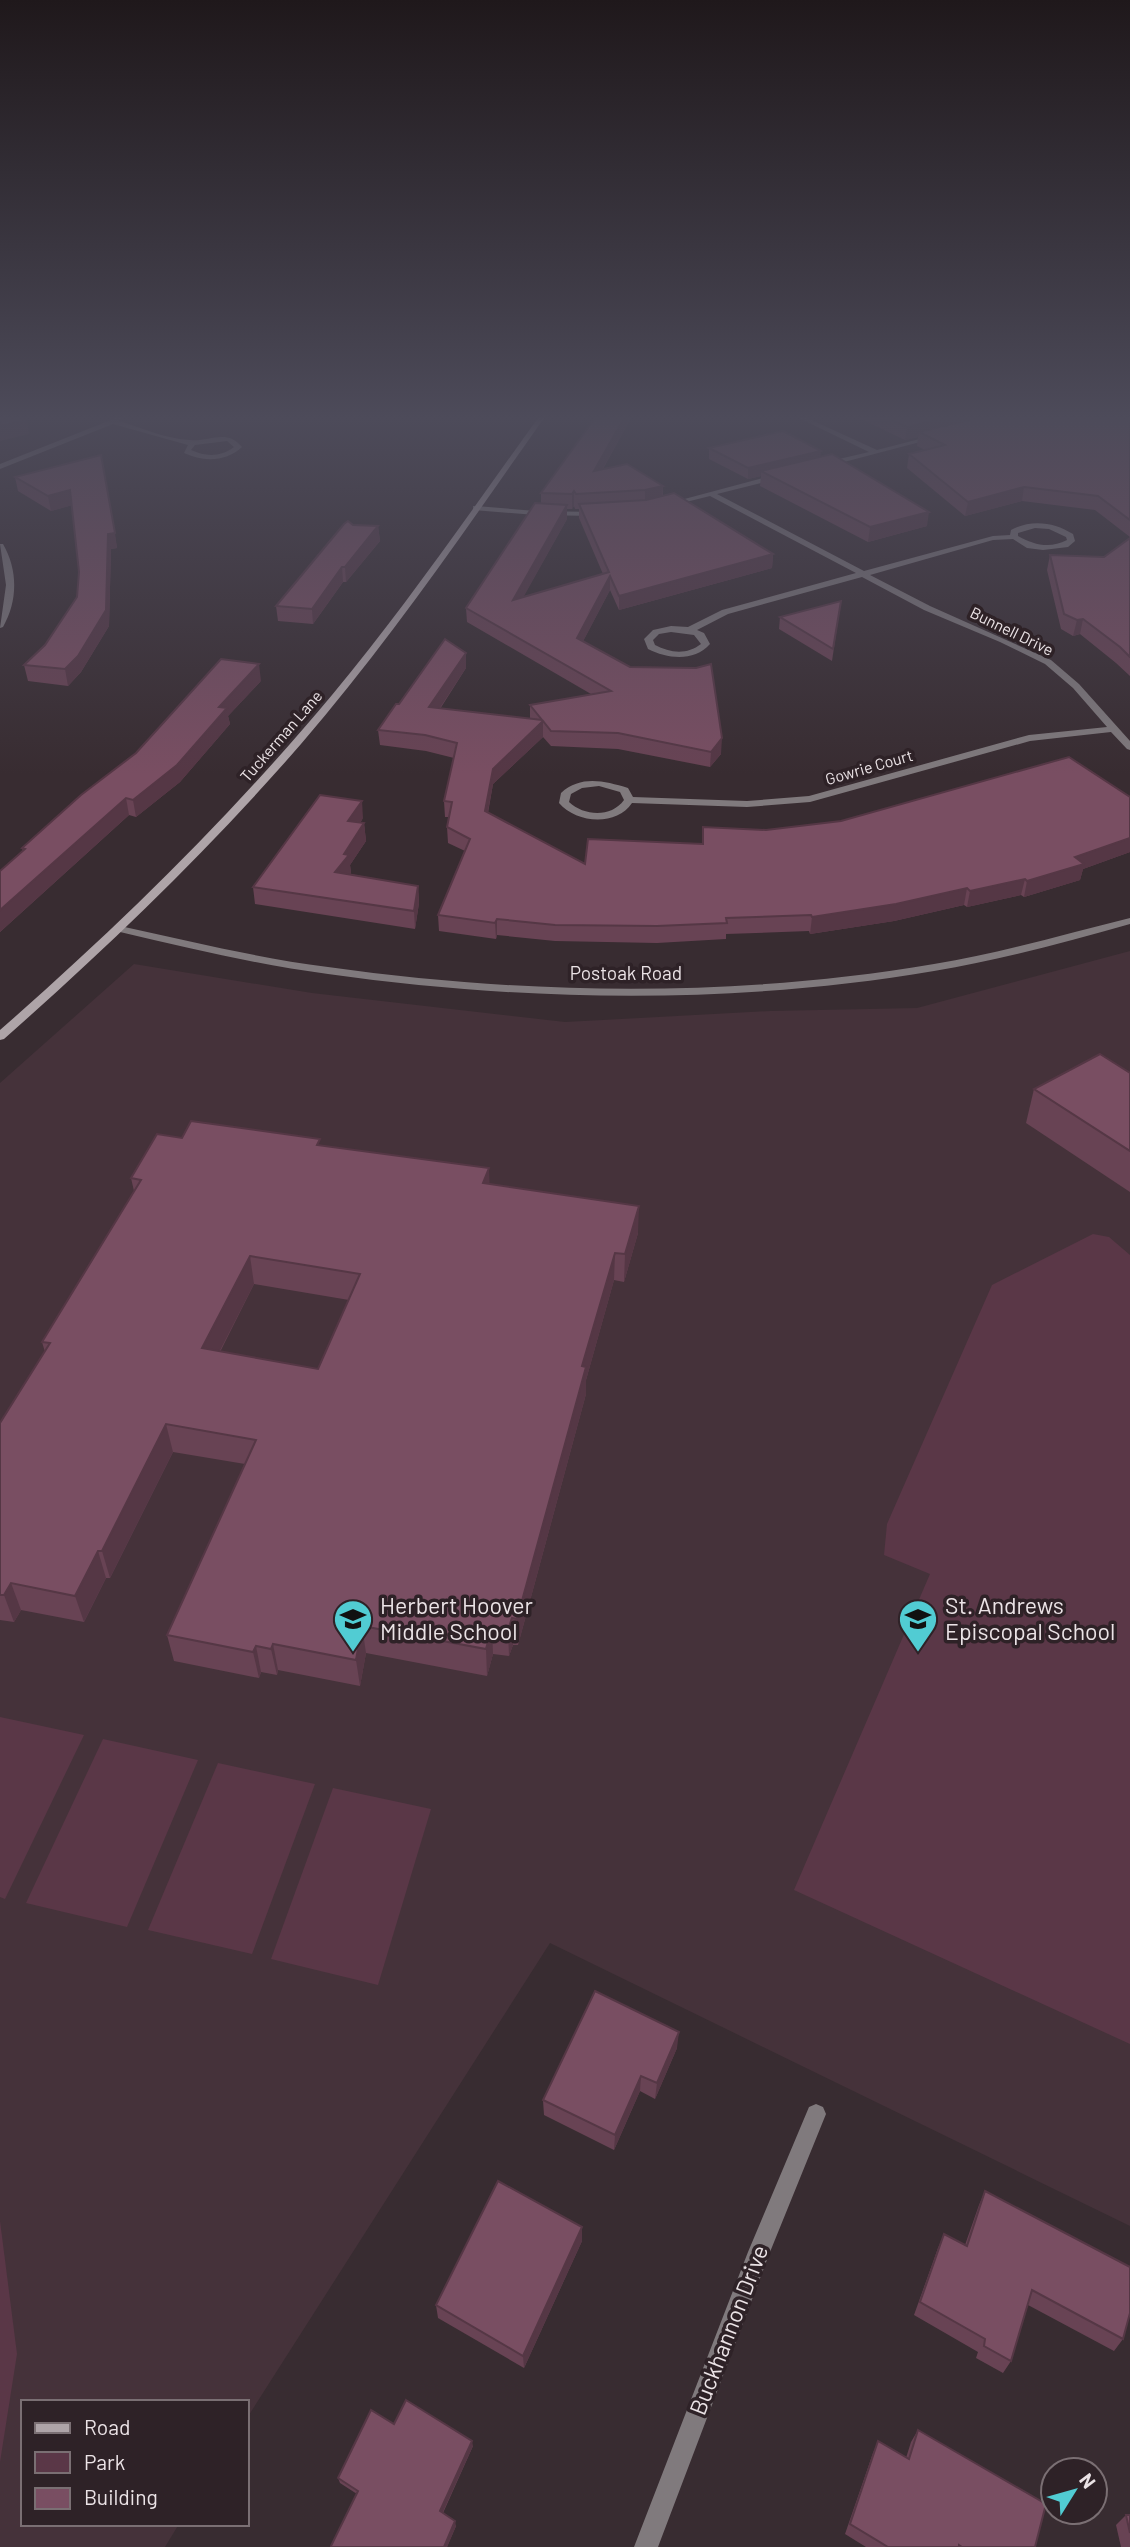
<svg xmlns="http://www.w3.org/2000/svg" width="1130" height="2547" viewBox="0 0 1130 2547" font-family="Barlow,sans-serif">
<style>
.built{fill:#45323a}
.green{fill:#5a3747}
.lines{fill:none;stroke-linecap:round;stroke-linejoin:round}
.minor{fill:#807a7d;fill-rule:evenodd}
.tertiary{fill:#807a7d;fill-rule:evenodd}
.secondary{fill:#aea4a8;fill-rule:evenodd}
.wall{fill:#684354;fill-rule:evenodd}
.shaded-wall{fill:#553745}
.building{fill:#794e62;stroke:#553745;stroke-width:2;fill-rule:evenodd}
.labels{text-anchor:middle;stroke-width:7;stroke-linejoin:round;paint-order:stroke}
.far-street-label{font-size:16px;fill:#ebe3e6;stroke:#2e2227}
.street-label{font-size:19px;fill:#ebe3e6;stroke:#2e2227}
.near-poi-label{font-size:23px;fill:#ebe3e6;stroke:#2e2227;text-anchor:start}
.near-street-label{font-size:23px;fill:#ebe3e6;stroke:#2e2227}
</style>
<rect width="100%" height="100%" fill="#382c31"/>
<path class="built" d="M1130,951v1275l-580,-283 -303,475v-16h-224v122h156l-14,23h-165v-1464l134,-119 178,29 253,29 206,-11 146,-3z"/>
<g class="green">
<path d="M1093,1234l16,3 21,18v789l-336,-154 136,-316 -46,-19 3,-31 105,-239z"/>
<path d="M0,1717l84,18 -79,164 -5,-2z"/>
<path d="M103,1739l95,21 -71,167 -101,-24z"/>
<path d="M218,1763l97,21 -63,170 -104,-24z"/>
<path d="M333,1788l98,21 -53,176 -107,-26z"/>
<path d="M0,2221l17,133 -17,108z"/>
</g>
<g class="lines">
<g class="minor">
<path d="M116,418h6l-3,3c23,7 47,18 71,19 19,2 37,-12 52,7 -16,15 -39,15 -58,6l4,-8 -75,-21 -113,45v-5zM227,441l7,6c-13,10 -28,10 -43,3l4,-5z"/>
<path d="M799,418h8l70,32 58,-15 4,2 -114,30h-3v-4l47,-11z"/>
<path d="M778,474l4,2 -1,2 -64,16 147,77 129,-35 17,-1 1,-5c20,-11 43,-8 62,4l2,7 -7,6 -25,3 -16,-2 -14,-9 -20,1 -123,35 60,31 121,54 28,24 51,57v9l-3,-1 -16,-17 -81,9 -220,61 -63,5 -115,-4c-16,24 -56,20 -73,0l2,-10c20,-18 43,-12 67,-5l5,9 114,4 62,-5 220,-61 78,-8 -34,-39 -28,-24 -45,-22 -76,-32 -62,-33 -134,37 -31,16 7,3 6,11c-16,18 -42,15 -62,5l-4,-10 9,-9 18,-4 17,1 34,-17 134,-37 -146,-77 -44,11 -4,-2zM1035,528l14,1 17,8 1,3c-17,9 -33,5 -49,-4v-3zM671,632l23,3 7,9c-14,11 -31,9 -46,1l-2,-5 6,-6zM599,786l21,6 4,8c-13,18 -40,16 -55,2l2,-8 11,-6z"/>
<path d="M476,506l60,5 61,1 4,2 -4,2 -61,-1 -63,-5v-4z"/>
<path d="M0,544h3c15,26 15,57 0,83l-3,1 6,-43z"/>
<path d="M816,2104l7,3 3,7 -56,138 -112,295h-24l114,-295 61,-145z"/>
</g>
<path class="tertiary" d="M1130,918v6c-65,18 -129,36 -196,47 -200,34 -406,31 -606,3 -70,-9 -139,-26 -208,-42l-6,-3 6,-3c69,15 138,32 208,41 200,28 406,31 606,-3 67,-11 131,-30 196,-46z"/>
<path class="secondary" d="M538,418h6c-78,111 -155,224 -243,326 -92,106 -192,202 -297,295l-4,1v-10c119,-104 231,-214 332,-335 74,-89 139,-184 206,-277z"/>
</g>
<g class="wall">
<path d="M631,418l-28,51 60,17v10l110,58 -1,14 -153,42 -9,-20 -27,51 138,113 -11,13 -92,-18 -67,-3 -8,-9 -50,47 -5,29 97,51 117,-20 1,-17 63,3 364,-33v55l-47,17 -3,11 -56,17 -3,-2 -54,12 -3,-2 -70,16 -84,13 -1,-3 -83,3v5l-69,4 -102,-2 -58,-6 -1,4 -57,-8 -1,-16 27,-64 -17,-8 -1,-16 2,-10h-4l-1,-16 10,-43 -28,-7 -46,-6 -2,-15 21,-26 67,-51v15l-26,41 90,10v-14l61,-11 -124,-72 -1,-14 75,-105v-10zM574,506l1,3h4v9l24,56 -80,23 44,-78v-10h5z"/>
<path d="M859,418h271v119l-35,-27 -73,-9 -57,15 -58,-48 2,-14 16,-4 -8,-4 1,-9 -13,3z"/>
<path d="M709,448l112,9 106,69 -59,16 -108,-56 1,-10 -13,3 -39,-20z"/>
<path d="M101,455l16,93 -6,1 -2,77 -28,46 -13,14 -40,-5 -4,-16 21,-20 32,-48 2,-25 -7,-67 -21,6 -33,-20 -3,-14z"/>
<path d="M353,525l25,1 2,15 -34,41h-3l-30,42 -35,-3 -2,-15z"/>
<path d="M1130,538v138l-14,-13 -36,-29 -7,2 -12,-7 -14,-59 3,-15 54,2z"/>
<path d="M841,601l-9,60 -53,-32 1,-12z"/>
<path d="M261,681l-33,35 2,8 -50,58 -44,35 -7,-2 -129,117v-61l23,-20 -1,-3z"/>
<path d="M363,818l-3,5h4l2,18 -16,24 1,8 -1,1 68,12 1,17 -4,26 -160,-25 -2,-17z"/>
<path d="M1130,1073v119l-104,-69 8,-34z"/>
<path d="M182,1138l139,8 168,22v16l149,49 -14,49 -10,-2 -28,100v14l-68,251h-5l-4,11 -16,-2 -6,22 -121,-23 -6,33 -82,-16 -1,5 -16,-3 -2,6 -85,-17 -7,-26 78,-171 -72,-12 -63,126h-4l-22,44 -63,-12 -7,12 -14,-2v-197l45,-71 -3,-10 92,-151 -3,-13zM254,1284l95,16 -31,69 -98,-17z"/>
<path d="M677,2048l-22,51 -15,-8 -26,59 -70,-35 -1,-15z"/>
<path d="M985,2191l138,148 -9,12 -86,-46 -17,56 -8,12 -27,-15 2,-6 -64,-37 24,-67 6,-14 21,11 14,-40z"/>
<path d="M582,2227v14l-58,127 -86,-50 -2,-13z"/>
<path d="M394,2424l79,22 -30,67 13,13 -9,21h-115l25,-53 -17,-11 -2,-5z"/>
<path d="M918,2430l117,117h-169l-21,-13 28,-81 5,-12 28,17 5,-16z"/>
<path d="M1126,2515h4v32h-9l-5,-22z"/>
</g>
<g class="shaded-wall">
<path d="M624,418h7l-38,68 1,-15z"/>
<path d="M944,418h53l-78,14 -1,5 -13,3 2,-13z"/>
<path d="M27,420l2,14 -29,7v-15z"/>
<path d="M821,451l-1,10 -59,10v5l-13,3v-11z"/>
<path d="M663,486l-1,14 -17,4v-14z"/>
<path d="M1024,487l-2,14 -57,15 3,-14z"/>
<path d="M70,490l3,15 -22,6 -3,-15z"/>
<path d="M574,491v15l-2,3v-15z"/>
<path d="M567,505v14l-53,95 -1,-14z"/>
<path d="M929,512l-2,14 -59,16 2,-15z"/>
<path d="M378,526l2,15 -34,41 -1,-15z"/>
<path d="M115,533l2,15 -6,1 -2,77 -28,46 -13,14 -3,-17 43,-135z"/>
<path d="M773,554l-1,14 -153,42v-14z"/>
<path d="M342,567l1,15 -30,42 -1,-15z"/>
<path d="M610,576v14l-33,63v-15z"/>
<path d="M1083,619l-3,15 -7,2 4,-16z"/>
<path d="M466,653v15l-36,55 -1,-16z"/>
<path d="M259,664l2,17 -33,35 2,8 -50,58 -44,35 -3,-17z"/>
<path d="M543,721v16l-50,47 -8,43v-16l8,-42z"/>
<path d="M722,738l-1,16 -11,13 1,-15z"/>
<path d="M126,798l3,17 -129,117v-22z"/>
<path d="M362,801l1,17 -13,20 -2,-17z"/>
<path d="M364,823l2,18 -16,24 1,8 -14,16 -2,-17 9,-18z"/>
<path d="M1130,838v14l-47,17 -3,11 -56,17 3,-16 48,-24z"/>
<path d="M1025,879l-4,16 -54,12 3,-16z"/>
<path d="M418,886l1,17 -4,26 -1,-18z"/>
<path d="M967,888l-3,17 -70,16 -84,13 2,-17z"/>
<path d="M497,919v16l-1,4 -1,-16z"/>
<path d="M489,1168l1,27 -7,-12z"/>
<path d="M639,1206l-1,27 -14,49 1,-28z"/>
<path d="M615,1253l-1,27 -28,100v14l-68,251 -1,-26 65,-253z"/>
<path d="M250,1256l4,28 -47,92 -5,-28z"/>
<path d="M166,1424l7,28 -63,126 -8,-27z"/>
<path d="M98,1551l8,27 -22,44 -9,-26z"/>
<path d="M11,1583l10,27 -7,12 -10,-27z"/>
<path d="M512,1618l1,27 -4,11 -1,-26z"/>
<path d="M362,1626l4,27 -6,33 -4,-26z"/>
<path d="M492,1627l1,27 -6,22 -1,-27z"/>
<path d="M273,1644l5,26 -1,5 -6,-26z"/>
<path d="M256,1646l5,26 -2,6 -6,-26z"/>
<path d="M679,2032l-2,16 -22,51 2,-16z"/>
<path d="M641,2076l-1,15 -26,59 1,-15z"/>
<path d="M582,2227v14l-58,127 -1,-12z"/>
<path d="M472,2441l1,5 -32,70 -1,-5z"/>
<path d="M455,2521l1,5 -9,21h-3z"/>
</g>
<g class="building">
<path d="M0,418h17l10,2 -27,6z"/>
<path d="M595,418h29l-30,53 33,-7 36,22 -18,4 -69,4 -2,-3 -2,3 -31,-1z"/>
<path d="M888,418h56l-37,9z"/>
<path d="M977,418h153v102l-32,-24 -74,-9 -56,15 -59,-48 36,-9 -26,-13z"/>
<path d="M783,431l38,20 -73,17 -39,-20z"/>
<path d="M832,454l97,58 -59,15 -109,-56z"/>
<path d="M101,455l14,78 -7,1 -2,76 -28,46 -13,13 -41,-4 21,-20 32,-48 2,-25 -9,-82 -22,6 -33,-19z"/>
<path d="M674,493l99,61 -154,42 -9,-20 -33,62 53,29 66,1 15,-4 11,74 -11,14 -93,-19 -67,-2 -8,-10 -50,48 -8,42 100,53 3,-25 115,5v-17l63,3 75,-9 228,-64 61,40v41l-55,19 9,7 -57,17 -2,-2 -55,12 -3,-3 -71,16 -84,13 -1,-2 -85,3 1,5 -70,3 -102,-1 -58,-6 -2,4 -57,-8 32,-76 -23,-12 5,-25 -8,-1 13,-58 -32,-8 -47,-5 18,-26h3l46,-65 21,14 -37,54 113,13 -12,-15 81,-14 -145,-83 69,-105 32,2 -54,95 96,-28 -30,-68 67,-4z"/>
<path d="M348,521l5,4 25,1 -33,41h-3l-30,42 -36,-3 68,-82z"/>
<path d="M1130,538v119l-10,-10 -37,-28 -6,1 -13,-6 -14,-59 54,2z"/>
<path d="M841,601l-8,48 -53,-32z"/>
<path d="M221,659l38,5 -40,43 8,1 -50,57 -44,35 -7,-2 -126,112v-39l25,-22 -3,-1 59,-53 55,-42z"/>
<path d="M320,795l42,6 -14,20 16,2 -20,31 5,1 -14,17 83,14 -4,25 -161,-24z"/>
<path d="M1100,1054l30,19v78l-96,-62z"/>
<path d="M191,1121l129,18 -3,6 172,23 -6,15 156,23 -14,48 -10,-1 -33,113 4,1 -69,252 -5,-1 -4,12 -16,-3 -6,22 -124,-23 -6,34 -83,-16 -2,5 -15,-3 -3,6 -86,-17 89,-195 -90,-16 -64,127h-4l-23,45 -64,-13 -7,12h-4v-172l50,-80 -8,-1 99,-162 -10,-2 26,-44 25,4zM250,1256l110,18 -42,95 -116,-21z"/>
<path d="M595,1991l84,41 -22,51 -16,-7 -26,59 -72,-35z"/>
<path d="M498,2181l84,46 -59,129 -87,-51z"/>
<path d="M985,2191l145,76v46l-7,26 -91,-49 -21,71 -27,-15 1,-7 -65,-37 24,-68 23,12z"/>
<path d="M406,2400l66,41 -32,70 15,10 -11,26h-112l-1,-1 27,-55 -20,-13 33,-68 23,14z"/>
<path d="M918,2430l128,74 -11,43h-73l-3,-2v2h-71l-38,-23 28,-83 31,18z"/>
<path d="M1126,2515h4v18z"/>
</g>
<linearGradient id="sky" x2="0" y2="1"><stop stop-color="#1f181b"/><stop offset="0.54" stop-color="#4d4b5a"/><stop offset="1" stop-color="#4d4b5a" stop-opacity="0"/></linearGradient>
<rect width="1130" height="774" fill="url(#sky)"/>
<defs>
<g id="school-pin" transform="scale(2.0125)"><path d="M0 17L-7.5 6A9.5 9.5 0 1 1 7.5 6Z" fill="#51ccd3" stroke="#2e2227"/><path d="M0-5L7-2L0 1L-7-2ZM-4 1L0 2.5L4 1V4Q0 6-4 4Z" fill="#111"/></g>
</defs>
<g fill-rule="evenodd">
<use href="#school-pin" x="353" y="1619"/>
<use href="#school-pin" x="918" y="1619"/>
</g>
<g class="labels">
<g class="far-street-label">
<text transform="translate(1012 631) rotate(26)" y="6">Bunnell Drive</text>
<text transform="translate(281 736) rotate(-49)" y="6">Tuckerman Lane</text>
<text transform="translate(869 767) rotate(-16)" y="6">Gowrie Court</text>
</g>
<g class="street-label">
<text x="626" y="980">Postoak Road</text>
</g>
<g class="near-poi-label">
<text x="380" y="1614">Herbert Hoover<tspan x="380" dy="26">Middle School</tspan></text>
<text x="945" y="1614">St. Andrews<tspan x="945" dy="26">Episcopal School</tspan></text>
</g>
<g class="near-street-label">
<text transform="translate(729 2330) rotate(-69)" y="8">Buckhannon Drive</text>
</g>
</g>
<rect x="21" y="2400" width="228" height="126" fill="#2e2227" stroke="#7a6f73" stroke-width="2"/>
<rect x="35" y="2423" width="35" height="10" fill="#aea4a8" stroke="#7a6f73" stroke-width="2"/>
<text x="84" y="2435" font-size="21" fill="#ebe3e6">Road</text>
<rect x="35" y="2452" width="35" height="21" fill="#5a3747" stroke="#7a6f73" stroke-width="2"/>
<text x="84" y="2470" font-size="21" fill="#ebe3e6">Park</text>
<rect x="35" y="2488" width="35" height="21" fill="#794e62" stroke="#7a6f73" stroke-width="2"/>
<text x="84" y="2505" font-size="21" fill="#ebe3e6">Building</text>
<g transform="translate(1074 2491) rotate(53)"><circle r="33" fill="#2e2227" stroke="#7a6f73" stroke-width="2"/>
<path d="M0-5L12 26L0 18L-12 26Z" fill="#51ccd3"/>
<text y="-10" font-size="19" font-weight="bold" text-anchor="middle" fill="#ebe3e6">N</text>
</g>
</svg>
